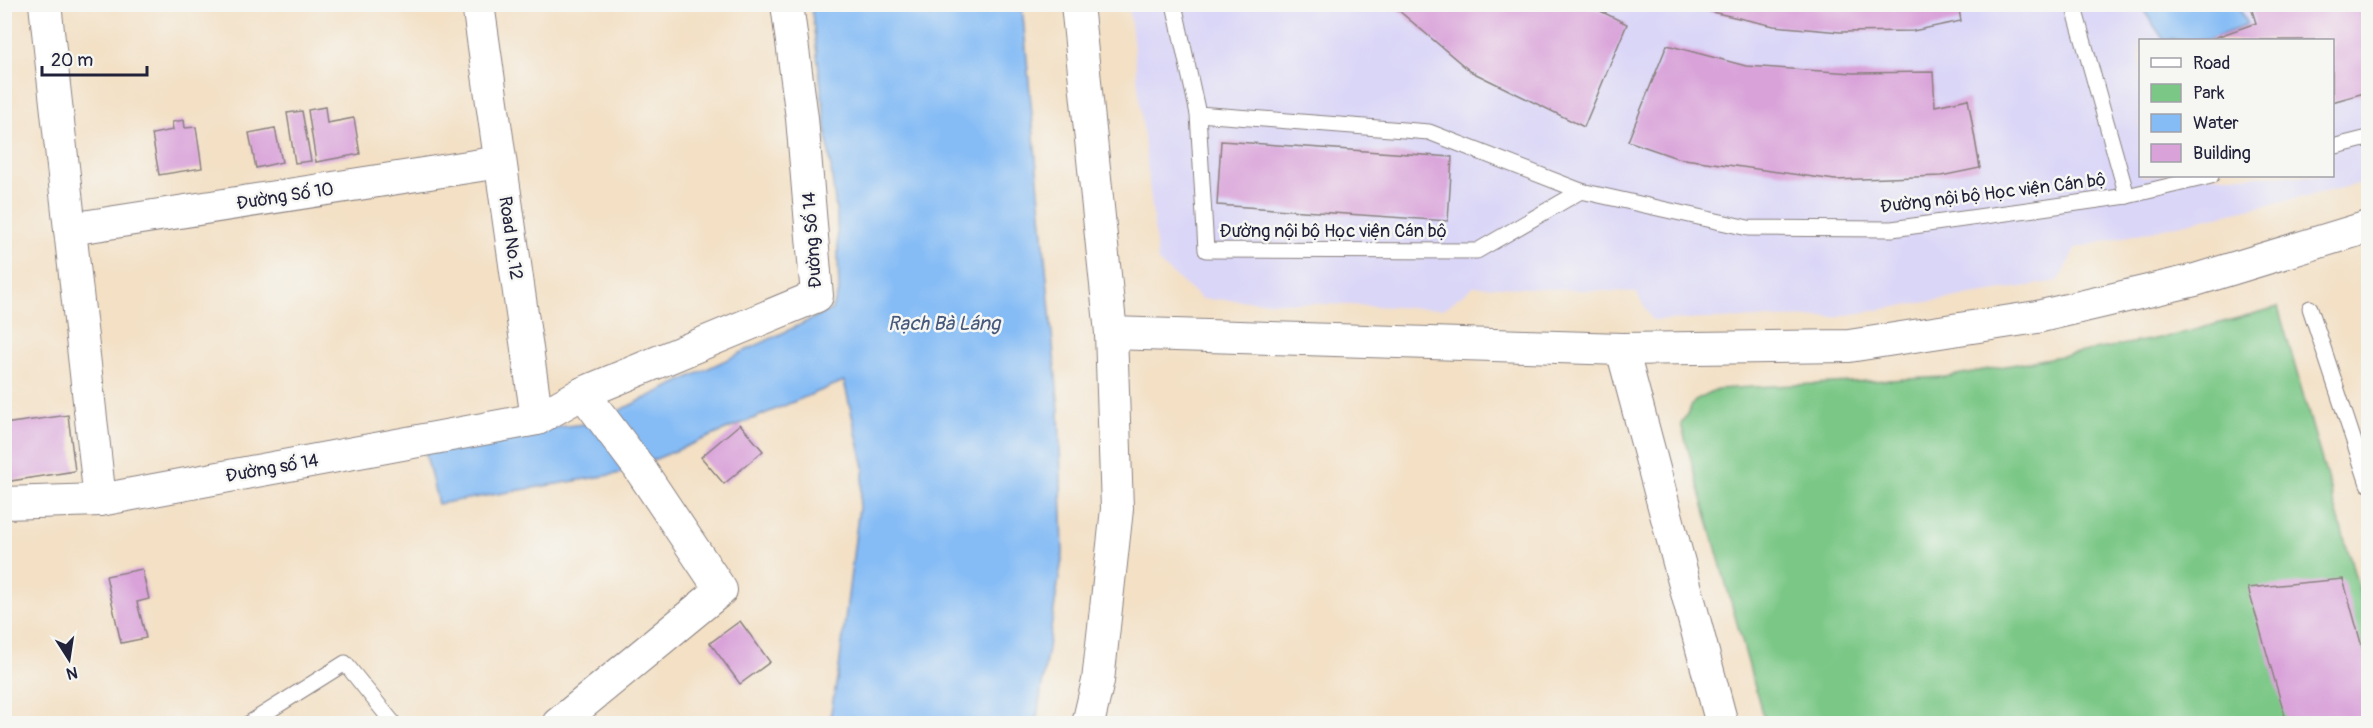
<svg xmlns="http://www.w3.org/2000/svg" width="2373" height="728" viewBox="0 0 2373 728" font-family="Pangolin,sans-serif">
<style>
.built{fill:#dad6f7;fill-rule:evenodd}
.green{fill:#7ac786;stroke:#4e7460;stroke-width:1.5}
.water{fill:#85bcf5;stroke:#546f98;stroke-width:1.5}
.building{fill:#d9a2d9}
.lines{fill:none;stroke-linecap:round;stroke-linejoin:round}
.lane-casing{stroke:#8a8180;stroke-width:17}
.street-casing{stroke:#8a8180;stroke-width:34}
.lane{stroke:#fff;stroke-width:15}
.street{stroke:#fff;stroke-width:32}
.labels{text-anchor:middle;stroke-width:5;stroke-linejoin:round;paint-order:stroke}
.street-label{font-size:18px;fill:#22223b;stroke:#f6f6f2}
.water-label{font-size:20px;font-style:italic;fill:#45587c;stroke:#f6f6f2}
</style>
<rect width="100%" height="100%" fill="#f6f6f2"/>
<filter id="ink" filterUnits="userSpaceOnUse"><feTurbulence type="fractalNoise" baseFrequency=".0167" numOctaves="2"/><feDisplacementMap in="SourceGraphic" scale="12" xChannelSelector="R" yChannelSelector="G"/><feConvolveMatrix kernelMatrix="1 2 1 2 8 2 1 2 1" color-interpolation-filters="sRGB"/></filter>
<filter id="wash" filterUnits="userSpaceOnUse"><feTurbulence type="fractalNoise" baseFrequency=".008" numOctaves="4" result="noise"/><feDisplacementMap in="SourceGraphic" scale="24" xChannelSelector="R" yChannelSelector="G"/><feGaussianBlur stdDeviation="1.35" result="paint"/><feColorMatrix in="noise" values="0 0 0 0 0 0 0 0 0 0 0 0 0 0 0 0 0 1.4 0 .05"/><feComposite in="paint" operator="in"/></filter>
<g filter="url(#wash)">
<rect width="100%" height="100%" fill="#f3e0c5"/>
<path class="built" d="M1129,5h1239v177l-292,66 -18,33 -224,36 -182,3 -16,-28 -162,-6 -31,23 -241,-10 -44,-37zM2140,40h192v136h-192z"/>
<path class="green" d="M2278,307l90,314v102h-603l-84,-299 14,-24 22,-11 228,-12 231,-42z"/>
<g class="water">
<path d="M811,5h211l37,405 4,143 -27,170h-207l10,-55 25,-201 -20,-86 -222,92 -184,31 -15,-61 170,-20 238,-113 8,-18 -2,-74z"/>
<path d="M2140,5h99l8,20 -39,15h-44z"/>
</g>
<g id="blocks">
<g class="building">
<path d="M1391,4h195l41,20 -43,103 -114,-56z"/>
<path d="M1958,4l3,17 -48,10 -73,1 -66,-6 -71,-16 -15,-5z"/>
<path d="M2250,4h118v88l-36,10v-62h-124l48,-17z"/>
<path d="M1667,45l79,21 107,7 80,-1 2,34 33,-7 12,69 -39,8 -106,4 -158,-22 -49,-17z"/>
<path d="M325,107l2,16 27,-5 6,36 -44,8 -8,-52z"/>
<path d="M302,111l9,50 -16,2 -8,-50z"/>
<path d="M184,120l1,8 11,-1 6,41 -43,7 -7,-41 21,-4 -1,-8z"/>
<path d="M275,128l7,34 -26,6 -7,-35z"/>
<path d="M1221,141l231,16 -4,64 -231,-16z"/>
<path d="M68,415l7,56 -71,11v-58z"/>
<path d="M740,424l23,27 -39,33 -23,-27z"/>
<path d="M142,569l7,30 -12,3 9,36 -25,5 -15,-67z"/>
<path d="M2343,579l25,89v55h-81l-39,-135z"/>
<path d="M740,621l30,41 -30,22 -30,-41z"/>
</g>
</g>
</g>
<g filter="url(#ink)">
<use href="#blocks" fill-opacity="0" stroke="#8a8180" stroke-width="1.5"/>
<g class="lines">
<g class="lane-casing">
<g id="lane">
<path d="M1174,4l24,110 231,18 152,59 167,37 144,1 235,-33 84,-20"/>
<path d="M2073,4l54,192"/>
<path d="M1198,114l8,136 271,1 104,-60"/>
<path d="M2332,147l36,-9"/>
<path d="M2310,308l58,176"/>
<path d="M248,724l97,-61 49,61"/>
</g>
</g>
<g class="street-casing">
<g id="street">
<path d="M45,4l55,496"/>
<path d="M478,4l59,415 46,-26 234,-97 -15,-178 -15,-114"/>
<path d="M1077,4l34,329 6,176 -19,172 -10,43"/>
<path d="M70,229l430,-67"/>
<path d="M1111,333l511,16 227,-3 188,-29 158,-37 173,-53"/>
<path d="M1622,349l100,375"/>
<path d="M4,503l96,-3 437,-81"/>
<path d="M558,724l163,-134 -83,-124 -55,-73"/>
</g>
</g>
<use href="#lane" class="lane"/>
<use href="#street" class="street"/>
</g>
</g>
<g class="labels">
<g class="street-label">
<text transform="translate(1993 193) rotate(-7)" y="6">Đường nội bộ Học viện Cán bộ</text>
<text transform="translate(285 196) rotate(-9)" y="6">Đường Số 10</text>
<text x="1333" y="237">Đường nội bộ Học viện Cán bộ</text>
<text transform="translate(511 238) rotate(82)" y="6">Road No.12</text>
<text transform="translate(812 240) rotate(-94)" y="6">Đường Số 14</text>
<text transform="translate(272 468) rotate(-10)" y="6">Đường số 14</text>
</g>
<g class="water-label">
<text x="944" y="330">Rạch Bà Láng</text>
</g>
</g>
<rect width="2373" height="728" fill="none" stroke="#f6f6f2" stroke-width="24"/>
<rect x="2139" y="39" width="195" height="138" fill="#f6f6f2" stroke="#a1a1a9" stroke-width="1.5"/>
<rect x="2151" y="58" width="30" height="9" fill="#ffffff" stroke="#a1a1a9" stroke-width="1.5"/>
<text x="2193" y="69" font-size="18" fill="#22223b">Road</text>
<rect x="2151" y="84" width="30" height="18" fill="#7ac786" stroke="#a1a1a9" stroke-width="1.5"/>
<text x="2193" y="99" font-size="18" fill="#22223b">Park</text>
<rect x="2151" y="114" width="30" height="18" fill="#85bcf5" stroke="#a1a1a9" stroke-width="1.5"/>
<text x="2193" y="129" font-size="18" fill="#22223b">Water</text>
<rect x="2151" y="144" width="30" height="18" fill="#d9a2d9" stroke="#a1a1a9" stroke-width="1.5"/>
<text x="2193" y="159" font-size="18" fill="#22223b">Building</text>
<g transform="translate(69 659) rotate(168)" stroke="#f6f6f2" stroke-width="4.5" paint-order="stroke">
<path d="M0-4.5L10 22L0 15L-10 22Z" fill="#22223b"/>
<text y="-9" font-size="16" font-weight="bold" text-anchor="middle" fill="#22223b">N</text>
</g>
<path d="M42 66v9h105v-9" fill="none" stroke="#22223b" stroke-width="3"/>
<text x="51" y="66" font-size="18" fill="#22223b" stroke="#f6f6f2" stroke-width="4.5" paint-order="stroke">20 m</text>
</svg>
